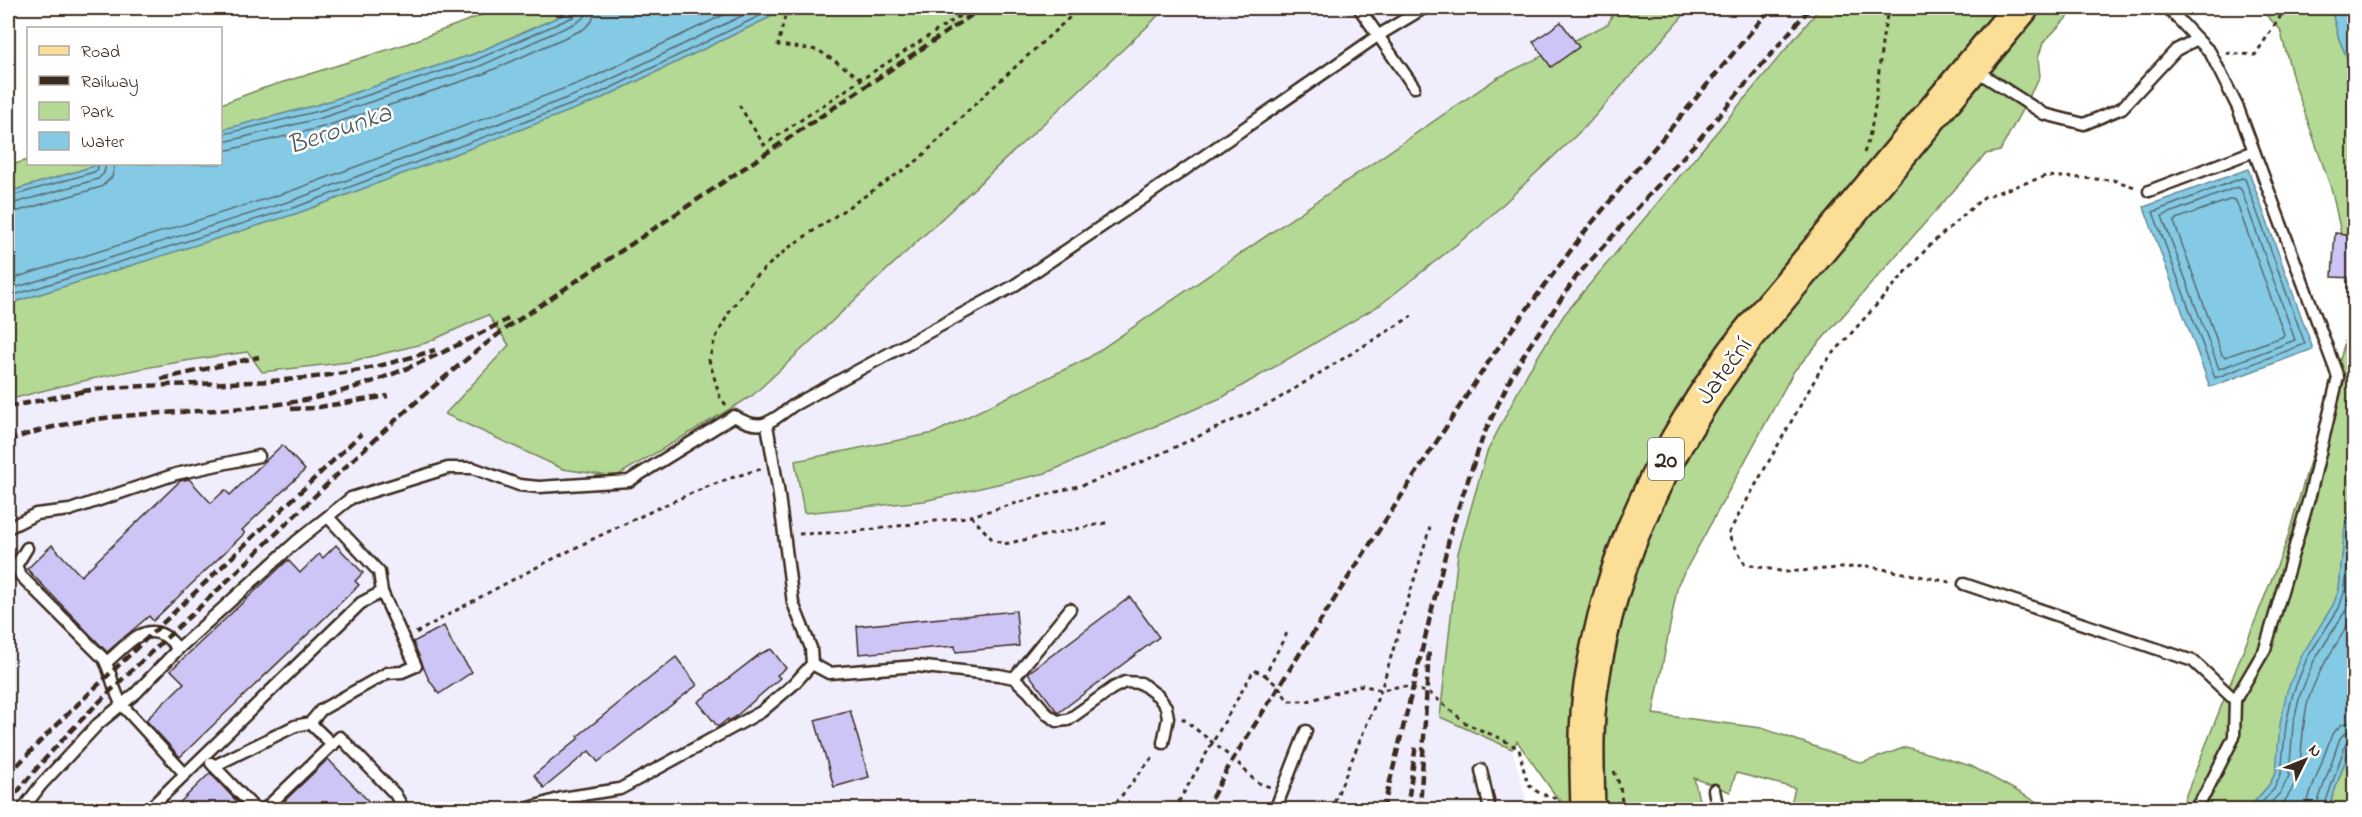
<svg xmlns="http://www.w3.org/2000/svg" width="2362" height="817" viewBox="0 0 2362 817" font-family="'Indie Flower',sans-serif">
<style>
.built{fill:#f0eefd}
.green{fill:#b3d994;stroke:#778259;stroke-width:1.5}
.water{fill:#84cae5;stroke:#678a95;stroke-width:1.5}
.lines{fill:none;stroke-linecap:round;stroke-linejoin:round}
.shore{stroke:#586a6e;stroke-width:1.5}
.building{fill:#cec5f7;stroke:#3b2a1e;stroke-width:1.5}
.service-casing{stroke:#3b2a1e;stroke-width:15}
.primary-casing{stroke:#3b2a1e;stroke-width:38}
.path{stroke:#3b2a1e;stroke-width:3;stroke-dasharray:4.5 4.5;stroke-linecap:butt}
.service{stroke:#fff;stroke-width:10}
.primary{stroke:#fbdf96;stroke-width:33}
.rail{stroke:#3b2a1e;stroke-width:4.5;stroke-dasharray:9 4.5;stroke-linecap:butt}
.labels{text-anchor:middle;stroke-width:5;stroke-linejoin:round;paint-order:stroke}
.shield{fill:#fff;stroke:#766a62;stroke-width:1.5}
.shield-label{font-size:24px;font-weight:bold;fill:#3b2a1e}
.street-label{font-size:26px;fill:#3b2a1e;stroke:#fff}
.water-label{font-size:27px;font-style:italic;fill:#515a5a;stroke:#fff}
</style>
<rect width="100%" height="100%" fill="#fff"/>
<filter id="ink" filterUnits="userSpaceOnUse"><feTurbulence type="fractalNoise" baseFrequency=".0167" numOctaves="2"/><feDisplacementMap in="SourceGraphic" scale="12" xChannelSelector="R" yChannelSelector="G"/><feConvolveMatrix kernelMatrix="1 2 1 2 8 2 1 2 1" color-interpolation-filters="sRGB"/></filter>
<g filter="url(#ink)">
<path class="built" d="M909,8h911l-256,307 -36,57 -70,181 -18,164 72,32 17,60 -1521,1v-410l68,-19 128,-23 45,-6z"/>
<g class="green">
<path d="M500,8h79l-105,46 -157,51 -96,25v-26l40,-15 145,-45z"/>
<path d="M789,8h376l-16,17 -397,371 -137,81 -52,-8 -118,-55 64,-69 -21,-30 -62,28 -77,19 -87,10 -14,-20c-81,10 -161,26 -240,48v-96l290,-91 298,-112z"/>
<path d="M1616,8h74l-102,116 -108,102 -100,79 -157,92 -177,76 -122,28 -120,12 -9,-52 139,-28 154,-75 409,-280 111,-54z"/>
<path d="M1820,8h256l-33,35 -5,15 2,18 -40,75 -14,3 -192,217 -116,213 -25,130 109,14 100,35 44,-16 65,19 79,43h-256l-4,-2 5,-19 -59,-15 -6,19 -36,-14 7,31h-136l-48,-68 -5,8 -72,-32 18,-164 29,-101 41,-80 36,-57z"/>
<path d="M2259,8h72l8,31 15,35v221l-22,-104 -39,-112 -13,-50z"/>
<path d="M28,160v4h73l-93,28v-26z"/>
<path d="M2354,311v192l-9,23 -6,64 -60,160 -3,22 -7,13 -21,24 -68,1 106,-267z"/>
<path d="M2354,737v72h-26z"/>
</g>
<g class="water">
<path d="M579,8h210l-193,93 -298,112 -290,91v-112l93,-28h119l1,-34 96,-25 157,-51z"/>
<path d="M2331,8h23v66l-15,-35z"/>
<path d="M2248,169l65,180 -103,38 -66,-180z"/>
<path d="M2354,503v234l-26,72h-80l21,-24 7,-13 4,-48 7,-33 15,-36 31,-50 6,-15 6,-64z"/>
</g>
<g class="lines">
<g class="shore">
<path d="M220,135l99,-24 157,-51 99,-44 4,-8"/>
<path d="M220,143l101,-25 157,-51 100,-45 7,-6 2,-8"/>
<path d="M220,152l103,-25 158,-52 103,-46 8,-8 4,-13"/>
<path d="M2242,178l3,1 60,165 -90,34 -62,-166z"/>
<path d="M2237,187l4,2 54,151 -76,29 -57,-153z"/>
<path d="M8,197l86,-25 4,-3v-5"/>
<path d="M2232,199l4,2 48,133 -2,3 -57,20 -3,-2 -48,-133 2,-3z"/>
<path d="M8,205l90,-26 6,-6 2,-9"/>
<path d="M8,214l93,-27 11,-10 3,-13"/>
<path d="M8,280l283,-89 296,-111 151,-72"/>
<path d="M8,290l286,-90 297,-111 167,-81"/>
<path d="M8,297l288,-90 298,-111 182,-88"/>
<path d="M2255,810l19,-21 7,-15 5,-50 7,-31 14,-35 32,-50 5,-15 7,-65 3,-9"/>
<path d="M2264,810l16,-17 9,-17 4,-51 7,-30 14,-34 32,-51 6,-17 2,-22"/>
<path d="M2277,810c34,-35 19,-70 32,-112 10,-32 31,-56 45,-85"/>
<path d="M2306,810l2,-10 24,-66 10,-10 12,-2"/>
<path d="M2315,810l25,-72 6,-6 8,-1"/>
<path d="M2323,810l23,-67 4,-4 4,-1"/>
</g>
</g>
<g class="building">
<path d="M1561,22l18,25 -28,20 -18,-25z"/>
<path d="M2335,233l20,2v43l-23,-1z"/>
<path d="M282,445l23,25 -63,60 3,3 -92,88 -4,-5 -42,36 -80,-83 25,-24 29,31 99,-95 9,-2 22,24 14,-13 5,5z"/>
<path d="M336,545l27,28 -8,8 4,4 -179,172 -34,-37 38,-37 -13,-13 117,-110 12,13 19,-19 4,4z"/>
<path d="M1130,597l29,40 -101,76 -30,-40z"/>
<path d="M1016,611l3,35 -63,6 -1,-6 -96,8 -2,-28z"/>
<path d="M444,626l9,19 19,27 -33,22 -11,-16 -15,-36z"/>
<path d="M771,649l15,19 -9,7 3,3 -46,40 -5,3 -1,-2 -10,8 -20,-25 62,-48z"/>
<path d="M676,657l21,28 -99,77 -9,-11 -45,37 -10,-13 45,-37 -1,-2z"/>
<path d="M850,710l19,67 -35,10 -19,-67z"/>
<path d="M328,759l49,51h-102z"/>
<path d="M210,773l35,37h-73z"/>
</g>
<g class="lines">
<g class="service-casing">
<g id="service">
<path d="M1359,8l55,79"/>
<path d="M2168,8l29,31"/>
<path d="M1975,67l8,8 61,39 40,10 38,-16 54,-58 21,-11 13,13 28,56 100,269 -28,118 -45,154 -30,51"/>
<path d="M2149,191l105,-40"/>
<path d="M8,528l28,-14 34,-4 106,-36 83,-18"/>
<path d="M27,548l-11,18 5,10 83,83c8,15 9,31 18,46l63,69"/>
<path d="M1964,584l229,77 42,39 -1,37 -29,57 -11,16"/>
<path d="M106,663c24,-21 45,-50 72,-14"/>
<path d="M812,664l17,9 87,-7 83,9 15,3 15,14 18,22 10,7 11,-1 45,-32 12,-6 16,1 17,13 8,11 2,11 -5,25"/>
<path d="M1014,678l56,-69"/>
<path d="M310,723l23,22"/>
<path d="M211,763l45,47"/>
<path d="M214,766l81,-40 15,-3 11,-13 66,-37 15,-1 14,-6 -34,-74"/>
<path d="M1481,770l9,40"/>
<path d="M1714,790l4,20"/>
<path d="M22,810l19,-25 57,-61 38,-31 42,-44 119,-108 54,-43 97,-30h25l46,17 20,2 90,-6 105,-65c28,17 36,6 60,-11l218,-118 130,-88 237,-164 45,-27"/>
<path d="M148,810l213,-207 21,-11 -3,-20 -51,-55"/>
<path d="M264,810l76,-73 55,57 9,16"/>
<path d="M523,810l39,-12 58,-9 141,-77 33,-28 18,-20 -1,-16 -18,-45 -15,-115 -11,-63"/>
<path d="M1275,810l31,-79"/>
</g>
</g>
<g class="primary-casing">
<path id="primary" d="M1588,810c-1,-41 -3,-84 3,-124 20,-134 76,-244 157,-351l273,-327"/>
</g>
<g class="path">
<path d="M787,8l-9,37 40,5 44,29 110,-71"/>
<path d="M2226,53l29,2 31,-47"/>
<path d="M739,105l25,40 98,-66"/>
<path d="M1864,153c17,-47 12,-98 25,-145"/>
<path d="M726,405l-6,-8 -11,-37 6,-21 16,-30 24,-32 33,-29 130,-88 60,-59 102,-93"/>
<path d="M971,516l21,23 12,5 106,-22"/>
<path d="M799,534l52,-2 116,-15 122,-34 58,-23 126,-58 139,-86"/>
<path d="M1950,582l-83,-16 -82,6 -40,-8 -17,-30 95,-169 106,-119 55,-49 62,-21 67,4 22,7"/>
<path d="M416,633c66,-38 133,-73 202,-106 47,-22 93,-45 143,-58"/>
<path d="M1265,675l14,12 9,14h20l54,-16 19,5 21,-4 28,7 37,31 35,15 17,10c9,36 4,41 42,51"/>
<path d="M1182,718l55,44 19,20 14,5"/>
<path d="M1614,771l6,15 3,24"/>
<path d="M1110,810l45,-56"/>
<path d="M1174,810l80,-140 11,5 23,-44"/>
<path d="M1331,810l50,-120 49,-163"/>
</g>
<use href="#service" class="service"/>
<use href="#primary" class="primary"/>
<g class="rail">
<path d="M161,379l98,-22"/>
<path d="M82,391c84,-10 171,-4 255,-17 34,-5 66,-14 98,-24"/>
<path d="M8,407l82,-17"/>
<path d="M291,409l22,-1 75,-12"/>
<path d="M8,441c90,-35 185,-24 279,-38 80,-12 150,-46 221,-84"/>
<path d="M8,775l48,-50 305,-291"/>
<path d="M8,804c62,-82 143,-150 217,-221 92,-88 181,-180 283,-256l474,-319"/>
<path d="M1205,810l28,-51 111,-175 151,-232 91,-122 185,-222"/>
<path d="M1383,810l70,-287 31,-89 27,-57 17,-29 48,-71 125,-140 109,-129"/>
<path d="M1407,810l9,-66"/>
<path d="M1420,810l9,-162"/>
</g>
</g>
</g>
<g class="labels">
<rect class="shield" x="1648" y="438" width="36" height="42" rx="4.5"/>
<g class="shield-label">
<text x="1666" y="467">20</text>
</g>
<g class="street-label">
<text transform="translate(1723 370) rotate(-54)" y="9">Jateční</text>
</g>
<g class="water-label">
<text transform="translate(339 128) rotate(-19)" y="9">Berounka</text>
</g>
</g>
<rect width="2362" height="817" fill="none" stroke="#fff" stroke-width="30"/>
<rect x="15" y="15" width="2332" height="787" fill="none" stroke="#3b2a1e" stroke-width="2" filter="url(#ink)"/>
<rect x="27" y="27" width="195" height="138" fill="#ffffff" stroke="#b1aaa5" stroke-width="1.5"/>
<rect x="39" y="46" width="30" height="9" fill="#fbdf96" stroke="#b1aaa5" stroke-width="1.5"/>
<text x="81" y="57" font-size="18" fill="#3b2a1e">Road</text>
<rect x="39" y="76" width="30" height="9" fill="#3b2a1e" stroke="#b1aaa5" stroke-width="1.5"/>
<text x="81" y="87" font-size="18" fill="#3b2a1e">Railway</text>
<rect x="39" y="102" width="30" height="18" fill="#b3d994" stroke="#b1aaa5" stroke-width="1.5"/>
<text x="81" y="117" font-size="18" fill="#3b2a1e">Park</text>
<rect x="39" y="132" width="30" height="18" fill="#84cae5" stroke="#b1aaa5" stroke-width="1.5"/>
<text x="81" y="147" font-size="18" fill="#3b2a1e">Water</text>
<g transform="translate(2305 760) rotate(47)" stroke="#ffffff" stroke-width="4.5" paint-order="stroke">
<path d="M0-4.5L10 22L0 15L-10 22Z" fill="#3b2a1e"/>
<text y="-9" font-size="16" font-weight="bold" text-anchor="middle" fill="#3b2a1e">N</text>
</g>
</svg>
